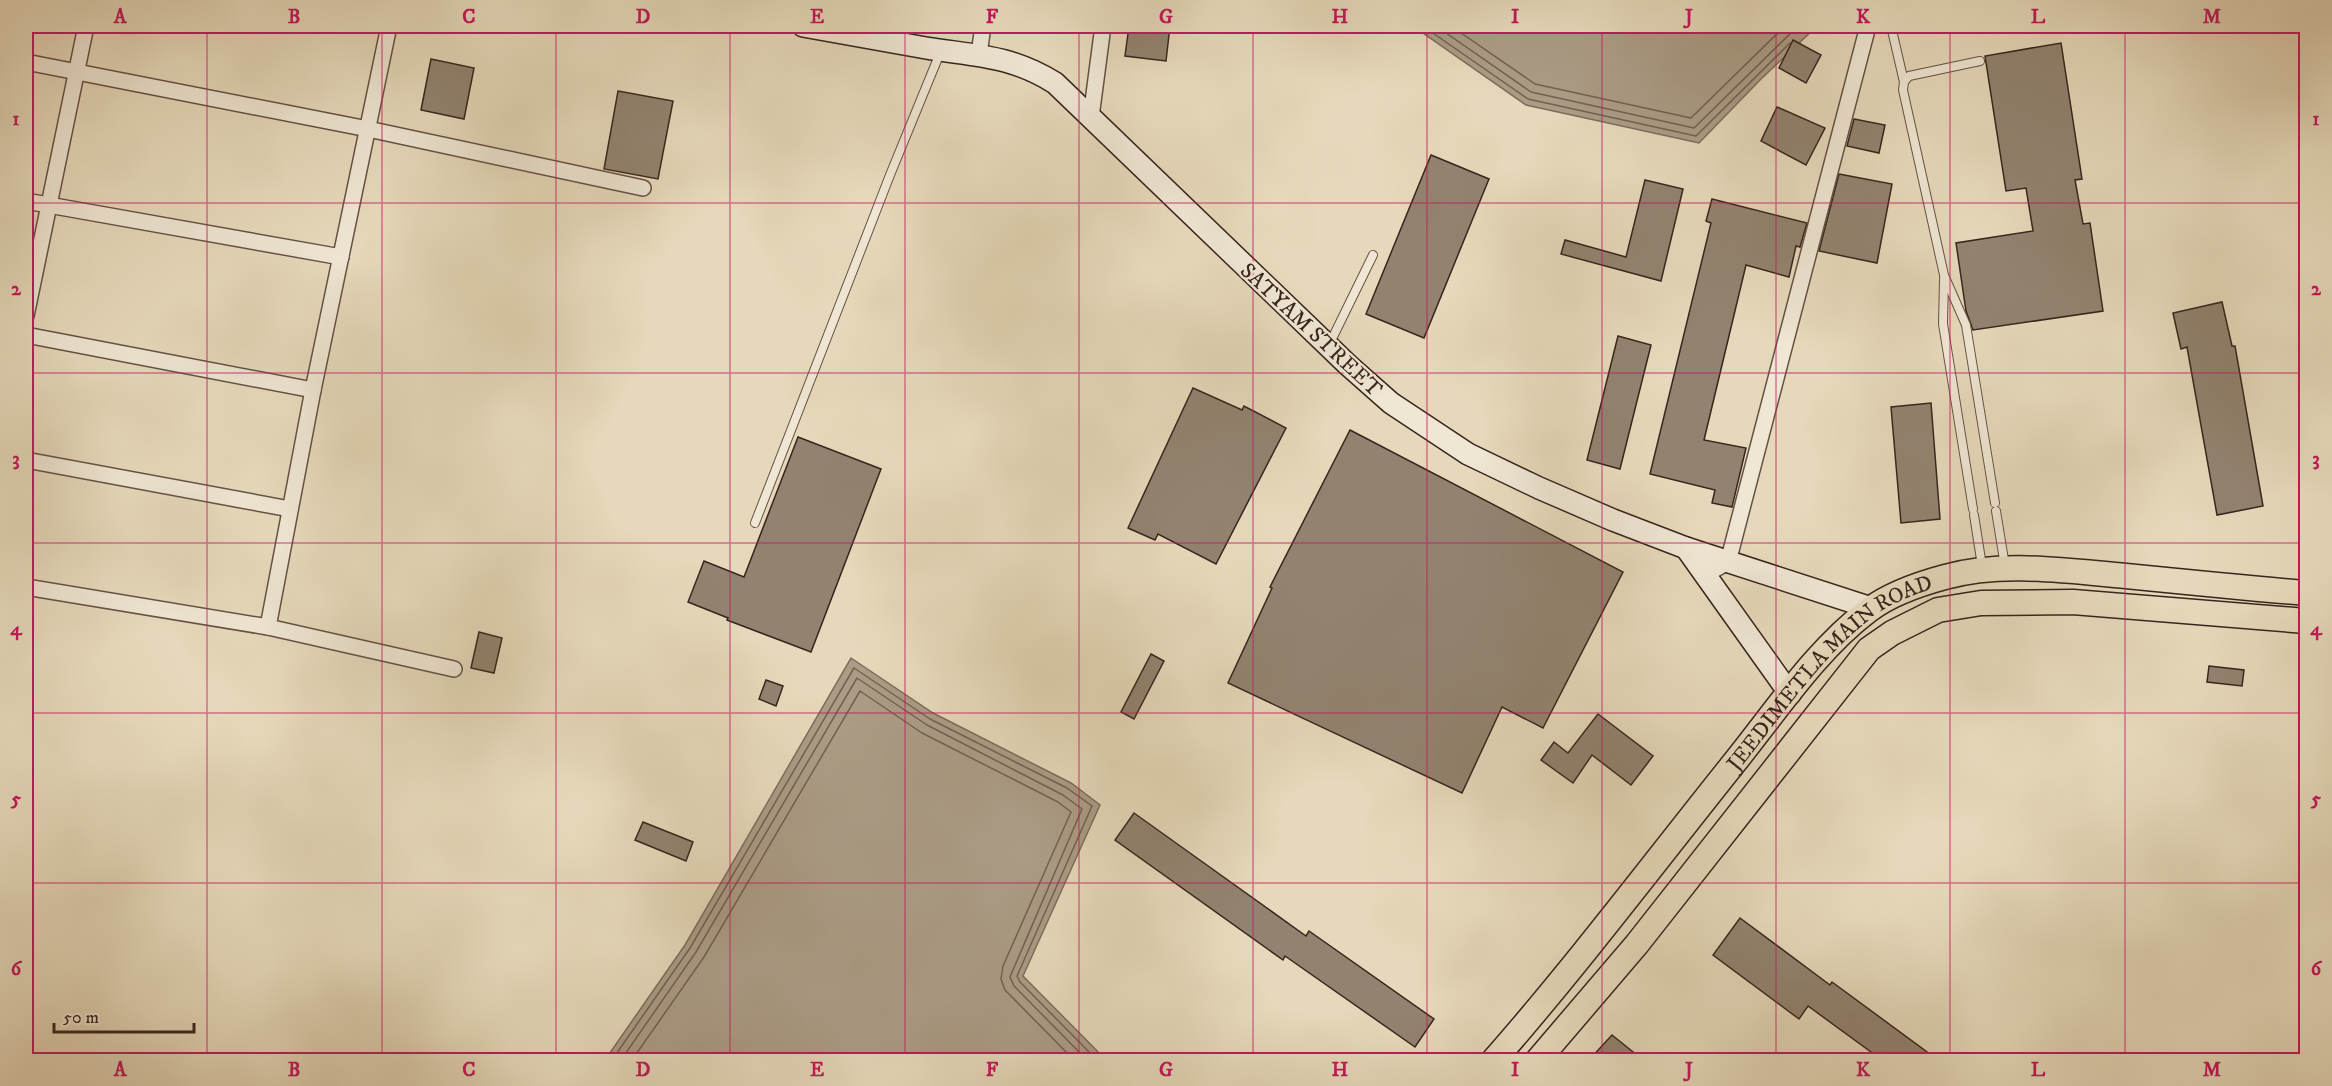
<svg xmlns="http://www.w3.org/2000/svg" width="2332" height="1086" viewBox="0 0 2332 1086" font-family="'IM FELL DW Pica',serif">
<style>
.water{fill:#ab9c86;stroke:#7d6c5c;stroke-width:1.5}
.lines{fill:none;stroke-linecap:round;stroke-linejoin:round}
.shore{stroke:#726052;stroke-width:1.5}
.building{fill:#928370;stroke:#38251e;stroke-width:1.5}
.lane-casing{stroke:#645245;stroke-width:10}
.street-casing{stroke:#645245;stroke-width:18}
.secondary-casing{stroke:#38251e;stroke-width:24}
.primary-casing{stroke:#38251e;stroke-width:27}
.lane{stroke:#efe6d3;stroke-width:8}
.street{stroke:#efe6d3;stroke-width:15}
.secondary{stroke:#efe6d3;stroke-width:21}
.primary{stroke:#e6d9bb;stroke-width:24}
.grid{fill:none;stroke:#c2185b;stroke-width:1.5;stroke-opacity:0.55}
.labels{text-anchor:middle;stroke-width:4.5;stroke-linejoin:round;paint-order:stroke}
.street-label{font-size:22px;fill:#38251e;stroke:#efe6d3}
.neatline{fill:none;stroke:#c2185b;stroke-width:2}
.grid-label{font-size:20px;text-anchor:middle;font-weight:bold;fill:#c2185b}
</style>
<rect width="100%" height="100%" fill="#e6d9bb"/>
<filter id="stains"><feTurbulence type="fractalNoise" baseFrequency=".00333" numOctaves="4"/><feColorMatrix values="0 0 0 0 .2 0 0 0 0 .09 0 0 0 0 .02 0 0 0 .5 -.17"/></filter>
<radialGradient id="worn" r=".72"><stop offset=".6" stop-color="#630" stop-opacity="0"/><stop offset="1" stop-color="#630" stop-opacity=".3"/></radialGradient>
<g class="water">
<path d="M1422,26h395l-56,53 -62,64 -173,-38 -103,-72z"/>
<path d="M851,658l82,55 138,70 29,22 -77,171 83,84h-501l80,-115z"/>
</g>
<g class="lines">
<g class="shore">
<path d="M1428,26l2,5 98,68 168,37 94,-93"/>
<path d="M1436,26l95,66 163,36 104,-102"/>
<path d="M1451,26l84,58 156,34 94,-92"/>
<path d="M612,1060l78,-112 164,-280 76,51 137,69 25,18 -75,170 3,6 77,78"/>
<path d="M621,1060l75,-108 161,-274 70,47 136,70 19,14 -72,168 4,9 73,74"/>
<path d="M632,1060l72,-103 156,-266 62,42 136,69 13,10 -68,154 -2,13 4,11 69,70"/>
</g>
</g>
<g class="building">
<path d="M1129,26h41l-4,35 -41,-5z"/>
<path d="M1793,40l28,15 -15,28 -27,-15z"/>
<path d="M2061,43l21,136 -7,1 8,44 7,-1 13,88 -130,19 -7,-19 -10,-68 77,-12 -7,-43 -20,3 -21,-135z"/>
<path d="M431,59l43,9 -10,51 -43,-9z"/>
<path d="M618,91l55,10 -15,78 -54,-10z"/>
<path d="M1777,107l48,21 -19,37 -45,-24z"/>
<path d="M1854,119l31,6 -6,28 -32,-7z"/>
<path d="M1431,155l58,24 -65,159 -58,-24z"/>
<path d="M1839,174l53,10 -15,79 -58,-12z"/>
<path d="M1645,180l38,9 -22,92 -100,-27 4,-14 61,17z"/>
<path d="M1712,199l95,24 -7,24 -4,-1 -7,31 -43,-12 -42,175 42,8 -14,59 -20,-4 3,-13 -65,-16 61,-251 -5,-2z"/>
<path d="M2222,302l10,44h3l28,160 -46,9 -30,-168 -6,2 -8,-36z"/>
<path d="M1618,336l33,9 -31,124 -33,-9z"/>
<path d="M1193,388l49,22 2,-4 42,22 -70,136 -58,-30 -3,6 -27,-12z"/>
<path d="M1931,403l9,116 -39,4 -10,-116z"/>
<path d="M1350,430l273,142 -80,156 -41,-21 -40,86 -234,-110 44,-95 -2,-1z"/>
<path d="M798,437l83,32 -70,183 -84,-32 1,-2 -40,-16 16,-41 40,16z"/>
<path d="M479,632l23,6 -8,35 -23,-5z"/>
<path d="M1151,654l13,7 -30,58 -13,-7z"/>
<path d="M2209,666l35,4 -2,16 -35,-4z"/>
<path d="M766,680l17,6 -7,20 -17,-7z"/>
<path d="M1598,714l55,42 -22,29 -39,-30 -19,28 -32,-23 13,-18 14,11z"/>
<path d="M1134,813l172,123 3,-5 125,88 -19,28 -130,-91 -2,4 -168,-120z"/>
<path d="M643,822l50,20 -7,19 -51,-21z"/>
<path d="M1740,918l90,67 2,-3 106,78h-56l-74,-54 -9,13 -86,-64z"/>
<path d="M1612,1035l31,25h-54z"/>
</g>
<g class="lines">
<g class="lane-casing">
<g id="lane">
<path d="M1891,26l13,56"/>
<path d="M1980,61l-71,15 -5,6 -1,8 41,185 22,50 29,178"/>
<path d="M1944,279l-1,45 30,185"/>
<path d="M1329,345l44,-90"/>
<path d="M1996,511l9,55"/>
<path d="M1974,515l8,51"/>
<path d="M755,523l135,-348 50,-122"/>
</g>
</g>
<g class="street-casing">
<g id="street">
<path d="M979,54l4,-28"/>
<path d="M26,62l342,67 275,59"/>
<path d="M1091,117l12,-91"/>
<path d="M26,201l315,56"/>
<path d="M26,316l60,-290"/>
<path d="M26,335l287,55"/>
<path d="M26,460l264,49"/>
<path d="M1705,575l23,-13 140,-536"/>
<path d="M26,587l242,40 45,-237 76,-364"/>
<path d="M268,627l186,42"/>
</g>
</g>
<g class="secondary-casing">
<g id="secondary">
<path d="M803,26c41,7 82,15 123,22 50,8 84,7 129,35l293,282 43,38 77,51 71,34 74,32 73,28 185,60"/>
<path d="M1686,548l104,146"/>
</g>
</g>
<g class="primary-casing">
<g id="primary">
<path id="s1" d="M1494,1060c85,-97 163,-201 244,-302 40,-50 80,-110 131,-148 21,-16 50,-26 76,-33 57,-16 122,-6 181,-1 60,6 120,12 180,17"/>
<path d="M1538,1060l99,-116 232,-295 23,-16 46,-23 43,-7 92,-1 233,19"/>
</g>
</g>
<use href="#lane" class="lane"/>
<use href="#street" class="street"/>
<use href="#secondary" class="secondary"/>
<use href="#primary" class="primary"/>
</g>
<path class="grid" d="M207,26v1034M382,26v1034M556,26v1034M730,26v1034M905,26v1034M1079,26v1034M1253,26v1034M1427,26v1034M1602,26v1034M1776,26v1034M1950,26v1034M2125,26v1034M26,203h2280M26,373h2280M26,543h2280M26,713h2280M26,883h2280"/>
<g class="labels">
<g class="street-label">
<text transform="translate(1312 329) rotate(43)" y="8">SATYAM STREET</text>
<text dy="8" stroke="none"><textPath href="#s1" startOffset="516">JEEDIMETLA MAIN ROAD</textPath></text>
</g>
</g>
<rect width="2332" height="1086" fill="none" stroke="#e6d9bb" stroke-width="66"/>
<path d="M54 1023v9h140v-9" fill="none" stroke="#38251e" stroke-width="3"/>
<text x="63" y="1023" font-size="18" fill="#38251e" stroke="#efe6d3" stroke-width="4.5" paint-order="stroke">50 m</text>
<rect x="33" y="33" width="2266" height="1020" class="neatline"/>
<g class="grid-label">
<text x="120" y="23">A</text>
<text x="294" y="23">B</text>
<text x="469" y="23">C</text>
<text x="643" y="23">D</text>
<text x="817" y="23">E</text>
<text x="992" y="23">F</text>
<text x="1166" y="23">G</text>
<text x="1340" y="23">H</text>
<text x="1515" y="23">I</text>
<text x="1689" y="23">J</text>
<text x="1863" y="23">K</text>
<text x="2038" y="23">L</text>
<text x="2212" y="23">M</text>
<text x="16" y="125">1</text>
<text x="2316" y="125">1</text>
<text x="16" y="295">2</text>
<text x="2316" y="295">2</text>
<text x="16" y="465">3</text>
<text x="2316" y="465">3</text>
<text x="16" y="635">4</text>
<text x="2316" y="635">4</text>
<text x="16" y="805">5</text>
<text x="2316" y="805">5</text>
<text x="16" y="975">6</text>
<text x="2316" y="975">6</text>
<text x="120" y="1076">A</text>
<text x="294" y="1076">B</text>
<text x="469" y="1076">C</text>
<text x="643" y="1076">D</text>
<text x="817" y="1076">E</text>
<text x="992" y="1076">F</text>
<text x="1166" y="1076">G</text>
<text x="1340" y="1076">H</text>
<text x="1515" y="1076">I</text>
<text x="1689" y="1076">J</text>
<text x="1863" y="1076">K</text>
<text x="2038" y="1076">L</text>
<text x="2212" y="1076">M</text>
</g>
<rect width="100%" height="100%" filter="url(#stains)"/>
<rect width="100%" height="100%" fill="url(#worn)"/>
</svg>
